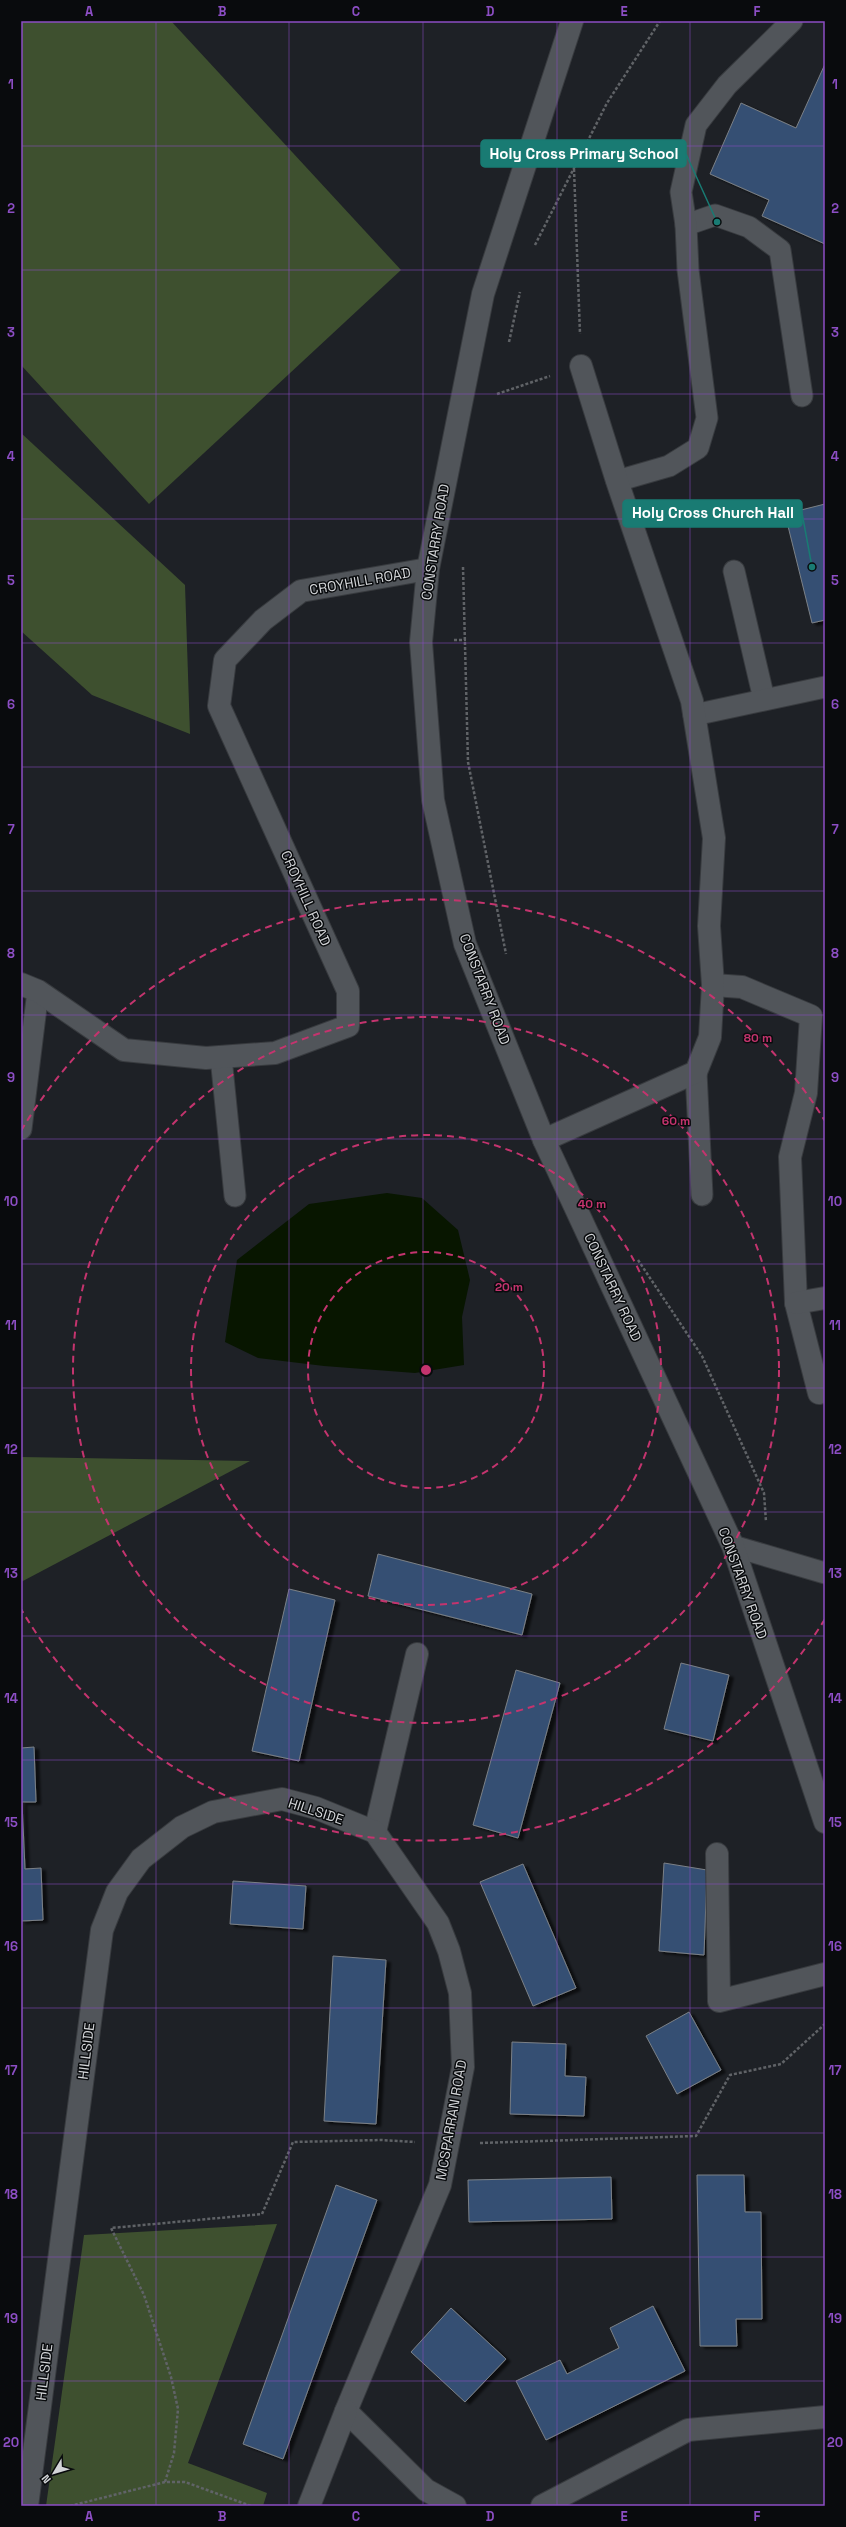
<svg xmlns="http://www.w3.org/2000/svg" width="846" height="2527" viewBox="0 0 846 2527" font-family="'Space Grotesk',sans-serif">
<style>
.green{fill:#3e502f}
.water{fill:#081600}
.building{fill:#365073;stroke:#7b8086;filter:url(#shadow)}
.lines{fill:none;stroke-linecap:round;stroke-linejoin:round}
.service-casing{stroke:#383b3f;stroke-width:23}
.minor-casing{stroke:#383b3f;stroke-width:24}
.secondary-casing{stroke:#383b3f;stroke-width:24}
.path{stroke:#606367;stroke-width:2.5;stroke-dasharray:3 2;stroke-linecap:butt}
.service{stroke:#51555a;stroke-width:21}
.minor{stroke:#51555a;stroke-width:22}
.secondary{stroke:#51555a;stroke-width:22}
.grid{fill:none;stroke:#8c4ec4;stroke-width:1;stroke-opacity:0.55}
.ring{fill:none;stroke:#c4346e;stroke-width:2;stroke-dasharray:7 5}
.labels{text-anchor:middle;stroke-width:3;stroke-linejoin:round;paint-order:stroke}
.street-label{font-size:14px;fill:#d2d4d7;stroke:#090b0d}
.centre{fill:#c4346e;stroke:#090b0d;stroke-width:2}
.ring-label{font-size:12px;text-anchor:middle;font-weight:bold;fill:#c4346e;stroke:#090b0d;stroke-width:3;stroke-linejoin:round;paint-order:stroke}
.leader{fill:none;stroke:#197b73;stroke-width:1.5}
.callout-dot{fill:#197b73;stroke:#090b0d;stroke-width:1.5}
.callout{fill:#197b73;stroke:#197b73;stroke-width:1.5}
.callout-label{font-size:15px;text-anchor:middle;font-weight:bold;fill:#fff}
.neatline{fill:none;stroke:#8c4ec4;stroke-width:1.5}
.grid-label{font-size:13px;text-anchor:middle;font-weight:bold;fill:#8c4ec4}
</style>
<defs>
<filter id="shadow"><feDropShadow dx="4.5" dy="2.5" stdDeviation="1" flood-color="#0009"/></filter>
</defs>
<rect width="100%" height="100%" fill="#1e2126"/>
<g class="green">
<path d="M21,21h150l230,249 -252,234 -128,-139z"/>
<path d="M21,433l164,152 5,149 -98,-39 -71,-64z"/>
<path d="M21,1457l229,4 -229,121z"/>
<path d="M277,2224l-89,239 79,30 -4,13h-217l38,-271z"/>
</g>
<path class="water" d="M387,1193l35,5 36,32 12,50 -8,37 2,48 -49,8 -91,-7 -66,-8 -33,-16 12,-82 72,-56z"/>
<g class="building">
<path d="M825,64v180l-63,-28 7,-16 -59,-26 31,-71 55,25z"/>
<path d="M825,504v116l-13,3 -27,-109z"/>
<path d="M378,1554l154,40 -10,41 -154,-39z"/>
<path d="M289,1589l46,11 -36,161 -47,-10z"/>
<path d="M681,1663l48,12 -16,66 -49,-12z"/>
<path d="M516,1670l44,13 -42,155 -45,-13z"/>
<path d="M34,1747l2,55h-14l3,67 16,-1 2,52 -22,1v-173z"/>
<path d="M664,1863l43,7 -3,85 -45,-4z"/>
<path d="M523,1864l53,124 -43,18 -53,-124z"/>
<path d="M233,1881l73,5 -3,43 -73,-5z"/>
<path d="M333,1956l53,4 -10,164 -52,-3z"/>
<path d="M689,2012l32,58 -44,24 -31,-58z"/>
<path d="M512,2042l54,2 -1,32 21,1 -2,39 -74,-2z"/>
<path d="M697,2175h47l1,37h16l1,107h-26l1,27h-37z"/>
<path d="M611,2177l1,42 -143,3 -1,-42z"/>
<path d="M336,2185l41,15 -94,259 -40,-15z"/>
<path d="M653,2306l32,65 -139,69 -30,-59 44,-21 7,14 52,-26 -9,-20z"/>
<path d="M451,2308l55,51 -41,43 -54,-50z"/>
</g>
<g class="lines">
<g class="service-casing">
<g id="service">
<path d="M686,225l29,-10 34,12 31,23 22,146"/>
<path d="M617,481l52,-15 29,-18 9,-30 -19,-148 -2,-45 -5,-33 15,-67 31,-40 65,-64"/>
<path d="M734,571l30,128"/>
<path d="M694,715l131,-28"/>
<path d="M221,1057l14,139"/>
<path d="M696,1072l6,123"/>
<path d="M21,1129l17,-138"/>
<path d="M733,1546l92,27"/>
</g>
</g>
<g class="minor-casing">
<g id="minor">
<path d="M21,984l17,7 86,59 82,8 69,-5 73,-27v-35l-129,-285 6,-46 38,-40 38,-29 127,-22"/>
<path d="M713,985l29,2 69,29 -5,77 -16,64 6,146 23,90"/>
<path d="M544,1140l152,-68 14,-35 3,-52 -4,-59 5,-88 -22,-137 -75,-220 -36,-115"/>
<path d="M796,1303l29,-5"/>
<path d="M375,1832l63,91 11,28 11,42 3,74 -23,118 -94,226 80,79 29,16"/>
<path d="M375,1832l42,-178"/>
<path d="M717,1854l2,147 106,-27"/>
<path d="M27,2506l75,-576 15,-38 24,-33 41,-32 31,-15 69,-13 34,9 59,24"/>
<path d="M309,2506l37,-95"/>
<path d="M542,2506l146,-76 137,-13"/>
</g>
</g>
<g class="secondary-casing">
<path id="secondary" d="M572,21l-89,273 -55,275 -7,73 12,158 32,144 79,196 189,406 92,276"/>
</g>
<g class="path">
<path d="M574,169l6,165"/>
<path d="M535,245l72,-142 53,-82"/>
<path d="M509,342l11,-50"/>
<path d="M497,394l53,-18"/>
<path d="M463,567l5,195 38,192"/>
<path d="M454,640h12"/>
<path d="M638,1260l64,96 62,137 2,29"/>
<path d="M480,2143l216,-7 34,-61 51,-11 44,-40"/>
<path d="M165,2482l9,-29 4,-44 -7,-32 -27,-82 -33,-67 151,-14 31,-72 88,-2 34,2"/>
<path d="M70,2506l95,-24h20l66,24"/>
</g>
<use href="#service" class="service"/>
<use href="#minor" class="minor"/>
<use href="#secondary" class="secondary"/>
</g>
<path class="grid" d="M156,21v2485M289,21v2485M423,21v2485M557,21v2485M690,21v2485M21,146h804M21,270h804M21,394h804M21,519h804M21,643h804M21,767h804M21,891h804M21,1015h804M21,1139h804M21,1264h804M21,1388h804M21,1512h804M21,1636h804M21,1760h804M21,1884h804M21,2008h804M21,2133h804M21,2257h804M21,2381h804"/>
<g class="ring">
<circle cx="426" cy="1370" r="118"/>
<circle cx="426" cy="1370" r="235"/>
<circle cx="426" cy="1370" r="353"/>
<path d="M825 1619A470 470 0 0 1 21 1609M21 1131A470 470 0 0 1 825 1121"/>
</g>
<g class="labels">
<g class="street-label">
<text transform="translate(435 542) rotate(-81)" y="5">CONSTARRY ROAD</text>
<text transform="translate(360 581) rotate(-10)" y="5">CROYHILL ROAD</text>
<text transform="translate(306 898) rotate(66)" y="5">CROYHILL ROAD</text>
<text transform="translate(485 989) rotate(69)" y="5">CONSTARRY ROAD</text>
<text transform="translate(613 1287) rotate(65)" y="5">CONSTARRY ROAD</text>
<text transform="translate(743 1583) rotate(70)" y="5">CONSTARRY ROAD</text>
<text transform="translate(316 1811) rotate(18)" y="5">HILLSIDE</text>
<text transform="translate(86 2051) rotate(-83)" y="5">HILLSIDE</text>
<text transform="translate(451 2120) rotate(-80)" y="5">MCSPARRAN ROAD</text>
<text transform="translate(44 2372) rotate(-83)" y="5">HILLSIDE</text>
</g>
</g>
<circle cx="426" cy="1370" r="6" class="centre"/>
<g class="ring-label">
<text x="758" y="1042">80 m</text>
<text x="676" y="1125">60 m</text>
<text x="592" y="1208">40 m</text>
<text x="509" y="1291">20 m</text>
</g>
<path class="leader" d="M717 222L686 154M812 567L802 513"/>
<g class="callout-dot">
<circle cx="717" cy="222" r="4"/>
<circle cx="812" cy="567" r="4"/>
</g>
<g class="callout">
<rect x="481" y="140" width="205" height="27" rx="4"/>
<rect x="623" y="500" width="179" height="27" rx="4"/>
</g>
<g class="callout-label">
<text x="584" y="159">Holy Cross Primary School</text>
<text x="713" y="518">Holy Cross Church Hall</text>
</g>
<rect width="846" height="2527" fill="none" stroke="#090b0d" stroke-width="44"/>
<g transform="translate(54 2473) rotate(232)" stroke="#090b0d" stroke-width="3" paint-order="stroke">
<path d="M0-3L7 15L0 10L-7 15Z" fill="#d2d4d7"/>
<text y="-6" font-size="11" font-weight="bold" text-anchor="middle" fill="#d2d4d7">N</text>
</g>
<rect x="22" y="22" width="802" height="2483" class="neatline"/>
<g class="grid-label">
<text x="89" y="16">A</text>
<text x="222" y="16">B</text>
<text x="356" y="16">C</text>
<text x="490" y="16">D</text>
<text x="624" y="16">E</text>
<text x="757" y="16">F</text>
<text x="11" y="89">1</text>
<text x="835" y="89">1</text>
<text x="11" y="213">2</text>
<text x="835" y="213">2</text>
<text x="11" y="337">3</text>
<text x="835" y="337">3</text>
<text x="11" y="461">4</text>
<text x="835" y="461">4</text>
<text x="11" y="585">5</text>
<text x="835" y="585">5</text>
<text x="11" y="709">6</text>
<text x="835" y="709">6</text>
<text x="11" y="834">7</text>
<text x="835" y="834">7</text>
<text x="11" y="958">8</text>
<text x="835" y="958">8</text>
<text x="11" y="1082">9</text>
<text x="835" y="1082">9</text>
<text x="11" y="1206">10</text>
<text x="835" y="1206">10</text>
<text x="11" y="1330">11</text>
<text x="835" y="1330">11</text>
<text x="11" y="1454">12</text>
<text x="835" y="1454">12</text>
<text x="11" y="1578">13</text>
<text x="835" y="1578">13</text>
<text x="11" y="1703">14</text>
<text x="835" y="1703">14</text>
<text x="11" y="1827">15</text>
<text x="835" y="1827">15</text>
<text x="11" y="1951">16</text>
<text x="835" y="1951">16</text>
<text x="11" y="2075">17</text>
<text x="835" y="2075">17</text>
<text x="11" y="2199">18</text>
<text x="835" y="2199">18</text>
<text x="11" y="2323">19</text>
<text x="835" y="2323">19</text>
<text x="11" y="2447">20</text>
<text x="835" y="2447">20</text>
<text x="89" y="2521">A</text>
<text x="222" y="2521">B</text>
<text x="356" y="2521">C</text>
<text x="490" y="2521">D</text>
<text x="624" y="2521">E</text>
<text x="757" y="2521">F</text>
</g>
</svg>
